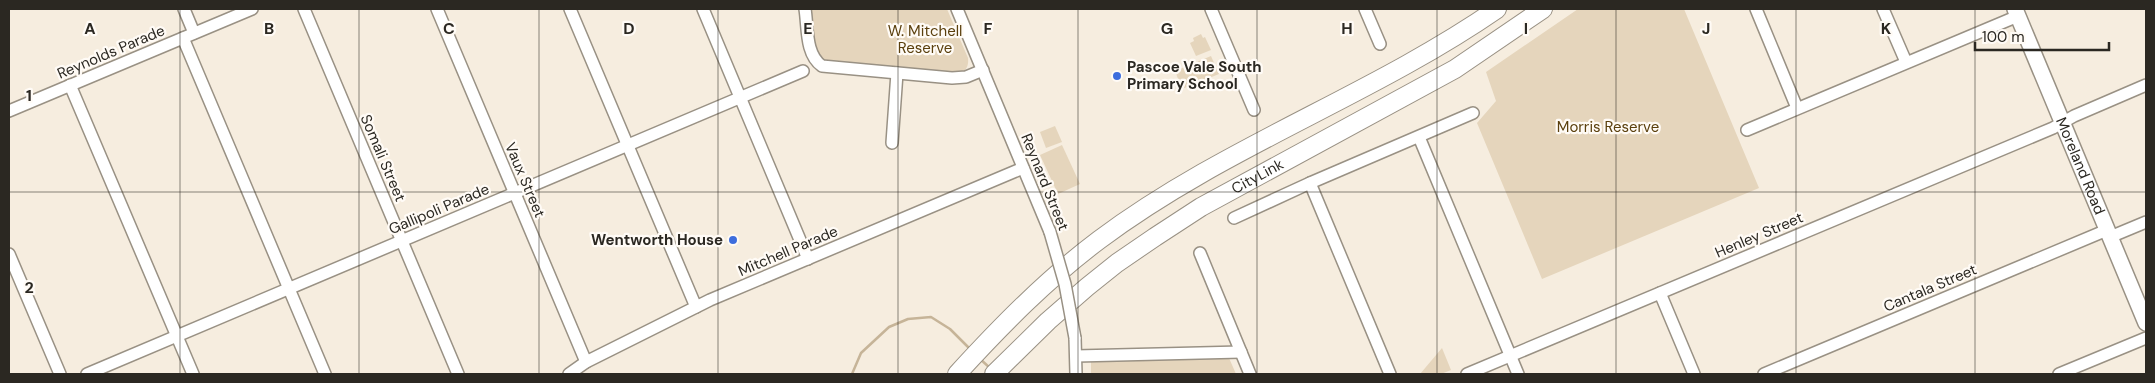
<svg xmlns="http://www.w3.org/2000/svg" width="2155" height="383" viewBox="0 0 2155 383" font-family="'DM Sans',sans-serif">
<style>
.green{fill:#e5d5bc}
.lines{fill:none;stroke-linecap:round;stroke-linejoin:round}
.stream{stroke:#c6b498;stroke-width:2.5}
.minor-casing{stroke:#999184;stroke-width:14}
.major-casing{stroke:#999184;stroke-width:18}
.highway-casing{stroke:#999184;stroke-width:20}
.minor{stroke:#fff;stroke-width:11}
.major{stroke:#fff;stroke-width:15}
.highway{stroke:#fff;stroke-width:18}
.minor-bridge-casing{stroke:#999184;stroke-width:14;stroke-linecap:butt}
.minor-bridge{stroke:#fff;stroke-width:11}
.grid{fill:none;stroke:#2b2822;stroke-width:1;stroke-opacity:0.55}
.poi-dot{fill:#3d6ddd;stroke:#fffbf6;stroke-width:2}
.labels{text-anchor:middle;stroke-width:4.5;stroke-linejoin:round;paint-order:stroke}
.park-label{font-size:15px;fill:#5b400e;stroke:#fffbf6}
.street-label{font-size:15px;fill:#2b2822;stroke:#fffbf6}
.poi-label{font-size:15px;font-weight:bold;fill:#2b2822;stroke:#fffbf6;text-anchor:start}
.grid-label{font-size:16px;text-anchor:middle;font-weight:bold;fill:#2b2822;stroke:#fffbf6;stroke-width:4.5;stroke-linejoin:round;paint-order:stroke}
</style>
<rect width="100%" height="100%" fill="#f6eddf"/>
<g class="green">
<path d="M810,9h137l21,49c1,8 -2,14 -10,15l-132,-11c-16,-11 -14,-35 -16,-53z"/>
<path d="M1578,9h106l75,179 -217,91 -65,-156 19,-22 -10,-29z"/>
<path d="M1201,34l2,4 2,-1 6,13 -15,6 -6,-13 4,-2 -1,-3z"/>
<path d="M1211,56l8,18 -37,15 -7,-18z"/>
<path d="M1055,126l7,16 -16,6 -6,-16z"/>
<path d="M1062,145l18,39 -22,10 -18,-39z"/>
<path d="M1442,348l9,22 -10,4h-21z"/>
<path d="M1229,358l7,16h-145v-12z"/>
</g>
<g class="lines">
<g class="stream">
<path d="M979,358l11,10"/>
<path d="M852,374l9,-21 28,-26 19,-8 23,-2 19,12 20,20"/>
</g>
<g class="minor-casing">
<g id="minor">
<path d="M184,9l10,24"/>
<path d="M304,9l154,365"/>
<path d="M437,9l149,353"/>
<path d="M570,9l126,298"/>
<path d="M703,9l105,250"/>
<path d="M805,9c3,18 0,45 17,57l130,12 14,-1 17,-7"/>
<path d="M957,9l93,223"/>
<path d="M1211,9l43,101"/>
<path d="M1365,9l15,35"/>
<path d="M1756,9l41,99"/>
<path d="M1883,9l23,53"/>
<path d="M183,38l142,336"/>
<path d="M70,85l123,289"/>
<path d="M9,111l243,-102"/>
<path d="M1747,130l271,-114"/>
<path d="M1419,137l99,237"/>
<path d="M892,143l5,-70"/>
<path d="M1310,183l80,191"/>
<path d="M1234,218l76,-35 163,-70"/>
<path d="M2110,237l36,-15"/>
<path d="M1200,253l50,121"/>
<path d="M9,254l51,120"/>
<path d="M1660,293l34,81"/>
<path d="M1075,338l1,36"/>
<path d="M1076,356l165,-4"/>
<path d="M87,374l716,-303"/>
<path d="M569,374l17,-12 124,-62 313,-132"/>
<path d="M1467,374l586,-246 21,-12 72,-31"/>
<path d="M1764,374l343,-144"/>
<path d="M2059,374l87,-36"/>
</g>
</g>
<g class="major-casing">
<g id="major">
<path id="s1" d="M2015,9l131,314"/>
</g>
</g>
<g class="highway-casing">
<g id="highway">
<path d="M957,374c44,-48 90,-95 142,-134 124,-93 272,-144 398,-231"/>
<path id="s2" d="M994,374l54,-53 39,-34 30,-24 38,-26 46,-30 254,-138 88,-60"/>
</g>
</g>
<use href="#minor" class="minor"/>
<use href="#major" class="major"/>
<use href="#highway" class="highway"/>
<g class="minor-bridge-casing">
<path id="minor-bridge" d="M1050,232l15,52 10,54"/>
</g>
<use href="#minor-bridge" class="minor-bridge"/>
</g>
<path class="grid" d="M180,9v365M359,9v365M539,9v365M718,9v365M898,9v365M1078,9v365M1257,9v365M1437,9v365M1616,9v365M1796,9v365M1975,9v365M9,192h2137"/>
<g class="poi-dot">
<circle cx="1117" cy="76" r="5"/>
<circle cx="733" cy="240" r="5"/>
</g>
<g class="labels">
<g class="park-label">
<text x="925" y="36">W. Mitchell<tspan x="925" dy="17">Reserve</tspan></text>
<text x="1608" y="132">Morris Reserve</text>
</g>
<g class="street-label">
<text transform="translate(111 52) rotate(-23)" y="5">Reynolds Parade</text>
<text transform="translate(383 158) rotate(67)" y="5">Somali Street</text>
<text dy="5" stroke="none"><textPath href="#s1" startOffset="170">Moreland Road</textPath></text>
<text dy="5" stroke="none"><textPath href="#s2" startOffset="331">CityLink</textPath></text>
<text transform="translate(525 180) rotate(67)" y="5">Vaux Street</text>
<text transform="translate(1045 182) rotate(68)" y="5">Reynard Street</text>
<text transform="translate(439 209) rotate(-23)" y="5">Gallipoli Parade</text>
<text transform="translate(1759 235) rotate(-23)" y="5">Henley Street</text>
<text transform="translate(788 251) rotate(-23)" y="5">Mitchell Parade</text>
<text transform="translate(1930 288) rotate(-23)" y="5">Cantala Street</text>
</g>
<g class="poi-label">
<text x="1127" y="72">Pascoe Vale South<tspan x="1127" dy="17">Primary School</tspan></text>
<text x="723" y="245" text-anchor="end">Wentworth House</text>
</g>
</g>
<g class="grid-label">
<text x="90" y="34">A</text>
<text x="269" y="34">B</text>
<text x="449" y="34">C</text>
<text x="629" y="34">D</text>
<text x="808" y="34">E</text>
<text x="988" y="34">F</text>
<text x="1167" y="34">G</text>
<text x="1347" y="34">H</text>
<text x="1526" y="34">I</text>
<text x="1706" y="34">J</text>
<text x="1886" y="34">K</text>
<text x="29" y="101">1</text>
<text x="29" y="293">2</text>
</g>
<rect width="2155" height="383" fill="none" stroke="#2b2822" stroke-width="20"/>
<path d="M1975 42v8h134v-8" fill="none" stroke="#2b2822" stroke-width="2.5"/>
<text x="1982" y="42" font-size="15" fill="#2b2822" stroke="#fffbf6" stroke-width="4" paint-order="stroke">100 m</text>
</svg>
